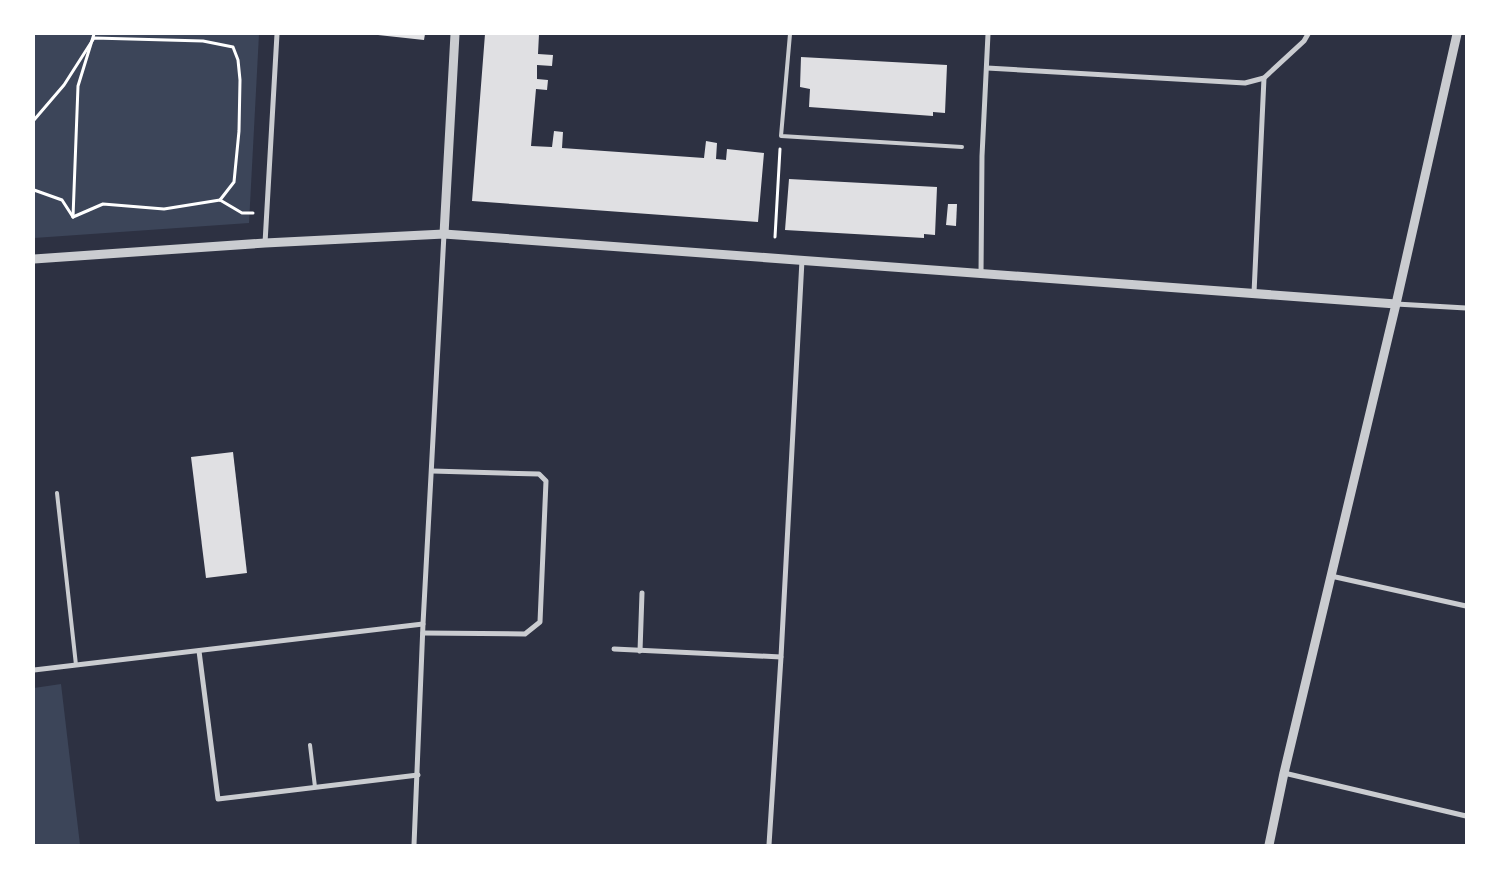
<svg xmlns="http://www.w3.org/2000/svg" width="1500" height="879" viewBox="0 0 1500 879" font-family="'PT Sans',sans-serif">
<style>
.green{fill:#3c4559}
.building{fill:#e0e0e3}
.lines{fill:none;stroke-linecap:round;stroke-linejoin:round}
.path{stroke:#fff;stroke-width:3}
.service{stroke:#caccd0;stroke-width:4}
.minor{stroke:#caccd0;stroke-width:5}
.tertiary{stroke:#caccd0;stroke-width:9}
</style>
<rect width="100%" height="100%" fill="#2d3142"/>
<g class="green">
<path d="M34,34h225l-10,189 -215,15z"/>
<path d="M61,684l19,161h-46v-157z"/>
</g>
<g class="building">
<path d="M378,34h47l-1,6 -46,-5z"/>
<path d="M485,34h54l-1,20 15,1 -1,11 -15,-1v14l11,1 -1,10 -11,-1 -5,57 21,1 2,-16 9,1 -1,16 142,10 2,-17 11,2 -1,16 10,1 1,-11 37,4 -6,69 -286,-21z"/>
<path d="M801,57l146,8 -2,48 -12,-1v4l-124,-9 1,-18 -10,-2z"/>
<path d="M789,179l148,8 -2,48 -11,-1v4l-139,-8z"/>
<path d="M948,204h9l-1,22 -10,-1z"/>
<path d="M233,452l14,121 -41,5 -15,-121z"/>
</g>
<g class="lines">
<g class="path">
<path d="M34,120l30,-35 30,-47 109,3 30,6 5,13 2,20 -1,51 -5,51 -14,18"/>
<path d="M34,190l28,10 11,17"/>
<path d="M73,217l30,-13 61,5 56,-9 22,13h11"/>
<path d="M73,217l5,-131 16,-52"/>
<path d="M775,237l5,-88"/>
</g>
<g class="service">
<path d="M790,34l-9,102 181,11"/>
<path d="M57,493l19,172"/>
<path d="M310,745l5,42"/>
</g>
<g class="minor">
<path d="M987,68l258,15 19,-5 40,-37 4,-7"/>
<path d="M265,243l12,-209"/>
<path d="M981,274l1,-118 6,-122"/>
<path d="M1254,293l10,-215"/>
<path d="M1396,304l70,4"/>
<path d="M1331,576l135,30"/>
<path d="M423,633l102,1 15,-12 6,-141 -7,-7 -107,-3"/>
<path d="M614,649l167,8"/>
<path d="M199,651l19,148 200,-24"/>
<path d="M640,651l2,-58"/>
<path d="M34,670l389,-46"/>
<path d="M1284,773l182,43"/>
<path d="M414,845l9,-221 21,-390"/>
<path d="M769,845l12,-188 21,-397"/>
</g>
<g class="tertiary">
<path d="M444,234l11,-200"/>
<path d="M34,259l231,-16 179,-9 952,70"/>
<path d="M1269,845l15,-72 112,-469 61,-270"/>
</g>
</g>
<rect width="1500" height="879" fill="none" stroke="#ffffff" stroke-width="70"/>
</svg>
